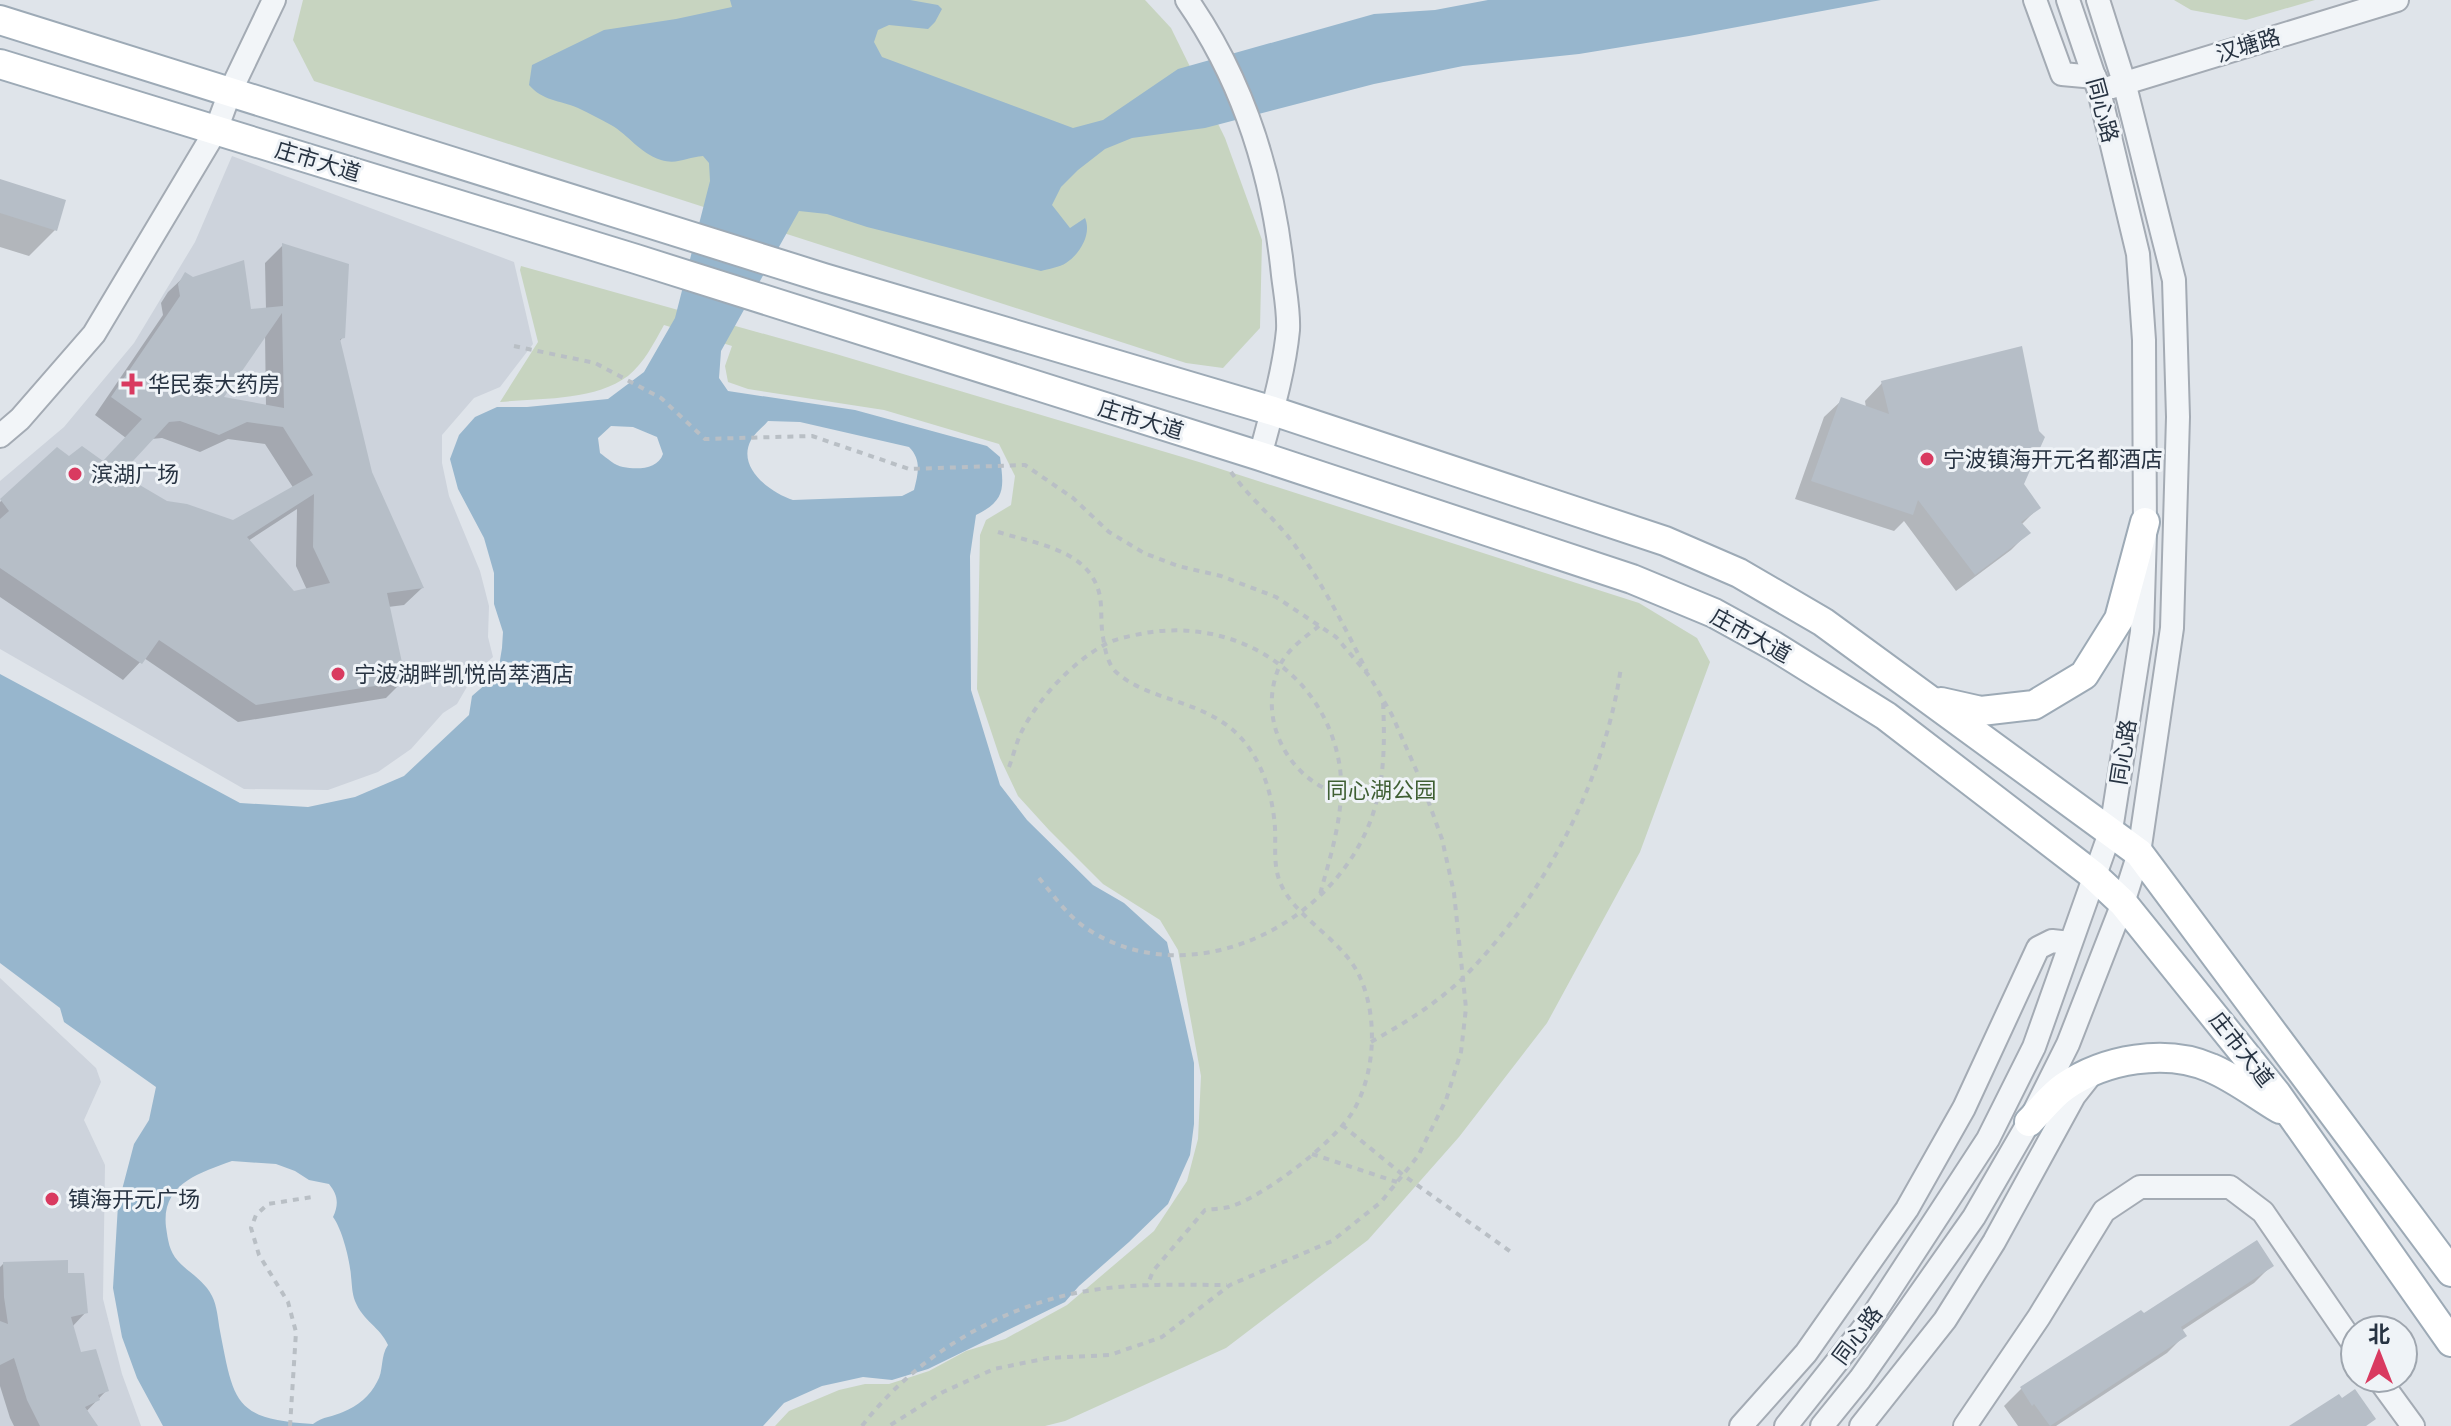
<svg xmlns="http://www.w3.org/2000/svg" width="2451" height="1426" viewBox="0 0 2451 1426" font-family="'DejaVu Sans','Noto Sans SC',sans-serif">
<style>
.built{fill:#cdd3dc}
.green{fill:#c7d4c0}
.water{fill:#97b6cd;fill-rule:evenodd}
.shadow{fill:#0003;fill-rule:evenodd}
.building{fill:#b6bec7;fill-rule:evenodd}
.lines{fill:none;stroke-linecap:round;stroke-linejoin:round}
.minor-casing{stroke:#a4abb4;stroke-width:26}
.major-casing{stroke:#9daab6;stroke-width:32}
.path{stroke:#b9bfc5;stroke-width:4;stroke-dasharray:6 6;stroke-linecap:butt}
.minor{stroke:#f2f5f8;stroke-width:22}
.major{stroke:#fff;stroke-width:28}
.poi-dot{fill:#d93a60;stroke:#eff3f7;stroke-width:3}
.labels{text-anchor:middle;stroke-width:6;stroke-linejoin:round;paint-order:stroke}
.street-label{font-size:22px;fill:#273342;stroke:#eff3f7}
.poi-label{font-size:22px;fill:#273342;stroke:#eff3f7;text-anchor:start}
.park-label{font-size:22px;fill:#3f5f33;stroke:#eff3f7}
</style>
<rect width="100%" height="100%" fill="#dfe4ea"/>
<g class="built">
<path d="M232,156l282,106 19,82 -33,43 -26,11 -32,37v28l7,33 31,75 9,35 -1,31 5,20 -18,16 -18,31 -14,9 -32,36 -33,23 -50,18 -84,-1 -244,-140v-168l64,-54 70,-84 61,-101z"/>
<path d="M0,978l96,90 5,14 -17,38 21,45 -2,134 19,75 19,52h-141z"/>
</g>
<g class="green">
<path d="M303,0h842l26,28 54,110 37,102 -2,88 -37,40 -37,-5 -872,-282 -21,-41z"/>
<path d="M2174,0h141l-69,20 -55,-10z"/>
<path d="M521,266l315,88 363,108 440,141 58,35 13,24 -70,190 -93,171 -88,114 -91,103 -142,108 -161,73 -20,5h-270l14,-15 50,-21 26,-6h24l40,-13 37,-20 39,-12 62,-34 87,-74 33,-50 11,-42 3,-63 -23,-126 -18,-30 -57,-36 -54,-54 -31,-34 -18,-38 -23,-69 3,-154 6,-15 25,-15 4,-29 -16,-32 -115,-34 -136,-21 -20,-7 -3,-16 7,-20 -68,-21c-10,18 -20,38 -36,51 -34,25 -87,22 -128,26l38,-60 -18,-72z"/>
</g>
<path class="water" d="M730,0h180l28,5 4,4 -7,13 -7,7 -39,-4 -11,5 -4,12 8,15 191,71 30,-8 75,-51 196,-55 61,-4 53,-10h393l-192,36 -110,18 -116,12 -89,18 -169,44 -73,10 -27,11 -27,21 -17,17 -9,18 18,23 15,-10c7,16 -5,36 -19,45 -6,4 -18,6 -25,8l-174,-44 -40,-13 -28,-3 -78,140 -2,27 9,13 127,19 132,36 13,11c4,31 6,43 -24,58l-6,41 1,134 29,95 27,35 66,65 31,18 43,39 27,121v61l-4,31 -22,49 -39,38 -50,44 -14,16 -137,67 -36,11 -29,-3 -41,9 -38,17 -21,23h-600l-26,-48 -15,-41 -9,-49 5,-83 16,-61 15,-24 7,-33 -92,-65 -4,-14 -60,-45v-289l240,129 68,4 47,-10 49,-21 65,-61 3,-19 15,-13 12,-17 3,-18 1,-16 -9,-28v-31l-10,-35 -26,-49 -8,-30 9,-24 16,-18 22,-10h30l81,-8 36,-27 31,-54 35,-137 -1,-18 -6,-7c-15,1 -26,9 -42,4 -23,-8 -31,-24 -50,-35 -11,-6 -22,-12 -33,-17 -19,-8 -35,-7 -49,-23l3,-20 72,-35 72,-11 56,-12zM768,421l32,1 109,25c13,13 9,27 5,43l-12,6 -109,4c-22,-7 -57,-32 -42,-60 4,-7 12,-13 17,-19zM611,426l22,1 24,10 6,17c-5,15 -25,16 -40,13 -8,-1 -16,-9 -23,-14l-2,-15zM232,1161l44,3 19,7 14,9 20,4c9,11 10,20 4,33 9,12 17,43 18,59 1,9 1,17 4,25 8,20 25,26 33,44 -8,11 -4,26 -11,37 -7,14 -19,24 -34,30 -10,5 -20,4 -30,12 -78,-5 -79,-20 -93,-93 -2,-11 -3,-26 -8,-35 -8,-16 -23,-23 -34,-35 -9,-10 -10,-21 -12,-34 -5,-43 33,-54 66,-66z"/>
<g class="shadow">
<path d="M0,181l55,49 -26,26 -29,-9z"/>
<path d="M283,245l60,92 -4,5 31,131 52,115 -18,17 -16,2 16,73 -18,18 -148,24 -94,-64 -21,22 -123,-83v-95l57,-52 12,8 34,5 23,-25 -31,-23 68,-100 -2,-12 7,-11 18,-17 64,37 16,-2 -1,-47zM265,334l1,73 -46,-8zM162,438l38,14 28,-13 37,5 29,45 -60,33 -68,-19 -48,-29 33,-35zM297,509l-1,57 11,24 -14,3 -45,-52z"/>
<path d="M1882,383l140,101 16,24 -17,17 7,8 -17,17 -55,41 -52,-70 -10,10 -99,-32 29,-82 18,-17 24,8 -1,-7z"/>
<path d="M3,1264l63,11 20,37 -14,15 8,27 27,36 -27,28 -19,8h-47l-4,-8 -10,-32v-119z"/>
<path d="M2272,1265l-18,18 -73,48 3,5 -17,17 -111,73h-38l-14,-20 17,-17 120,-76 2,3z"/>
</g>
<g class="building">
<path d="M0,179l66,21 -9,31 -57,-18z"/>
<path d="M282,243l67,21 -4,74 -5,1 32,133 52,116 -37,5 19,88 -150,24 -97,-65 -17,24 -142,-96v-49l9,-8 -9,-12 57,-52 12,9 13,-10 21,15 39,-42 -31,-22 69,-101 -2,-12 7,-12 8,5 51,-17 7,49 32,-3zM282,313l2,95 -60,-11zM180,421l39,14 28,-13 36,5 30,48 -80,45 -46,-16 -20,-3 -46,-27 48,-52zM314,494l-1,53 17,36 -36,8 -47,-54z"/>
<path d="M2022,346l17,85 6,6 -21,47 17,24 -20,14 10,11 -56,42 -57,-75 -5,15 -102,-34 30,-84 48,17 -8,-33z"/>
<path d="M2257,1240l17,26 -93,61 6,9 -137,90 -16,-22 -2,2 -12,-19 121,-77 3,3z"/>
<path d="M68,1260v13h16l4,40 -17,4 10,35 15,-3 13,42 -11,4 2,5 -15,7 13,19h-58l-13,-26 -13,-42 -14,7v-44l8,3 -4,-27 -1,-35z"/>
<path d="M2355,1389l21,30 -10,7h-77l50,-32 3,4z"/>
</g>
<g class="lines">
<g class="minor-casing">
<g id="minor">
<path d="M1187,0c57,82 86,175 96,275 2,17 6,37 5,55 -4,42 -17,85 -28,126"/>
<path d="M2035,0l27,74 33,3"/>
<path d="M2112,87l285,-87"/>
<path d="M0,436l20,-17 74,-85 122,-204 14,-38 44,-92"/>
<path d="M2378,1378l35,48"/>
<path d="M1741,1426l65,-73 101,-144 57,-101 74,-160 14,-7 18,2"/>
<path d="M1786,1426l84,-106 118,-181 46,-92 77,-217 31,-198 3,-99 -1,-193 -6,-86 -39,-163 -31,-91"/>
<path d="M1822,1426l38,-47 114,-162 55,-95 39,-78 55,-141 16,-50 33,-225 6,-211 -4,-137 -50,-198 -26,-82"/>
<path d="M1861,1426l84,-106 49,-78 80,-146 15,-19"/>
<path d="M1965,1426l74,-109 65,-106 36,-24h90l33,25 92,134"/>
</g>
</g>
<g class="major-casing">
<g id="major">
<path d="M0,20l824,258 449,133 392,130 74,32 84,49 316,231 312,419"/>
<path d="M0,64l636,195 624,197 372,123 82,34 60,33 112,70 207,159 30,28 153,190 175,249"/>
<path d="M1941,702l40,9 53,-6 50,-30 35,-56 26,-97"/>
<path d="M2029,1122c11,-11 22,-26 35,-35 40,-28 102,-39 147,-19 24,10 47,28 69,41"/>
</g>
</g>
<g class="path">
<path d="M514,346l81,17 66,35 44,41 107,-3 97,33 116,-4 48,33 36,34 35,21 34,13 43,10 55,21 60,40 34,40 22,38 29,66 21,58 12,54 12,115 -5,44 -15,48 -28,56 -37,46 -49,39 -102,44 -68,52 -52,18 -62,3 -54,11 -51,23 -54,34"/>
<path d="M1231,472c19,27 46,48 65,75 28,39 50,82 71,125"/>
<path d="M998,532c35,11 87,17 100,57 5,14 2,33 5,48 2,12 4,25 12,34 32,31 92,28 127,68 21,24 31,58 33,89 1,18 -2,37 5,54 13,34 59,55 78,91 20,40 18,96 -3,135 -17,32 -91,89 -126,99 -8,2 -17,2 -24,3l-52,61 -6,15"/>
<path d="M1319,626c-14,11 -31,23 -39,39 -21,46 0,99 42,122 16,9 37,10 54,13"/>
<path d="M1009,767c5,-13 8,-28 15,-40 18,-32 48,-64 80,-82 12,-7 27,-9 41,-12 87,-15 174,35 193,124 10,45 -6,94 -18,137"/>
<path d="M1039,878c15,18 30,40 50,52 99,63 236,0 279,-103 17,-40 17,-83 15,-126"/>
<path d="M1371,1042c34,-19 68,-40 95,-67 80,-82 139,-195 155,-308"/>
<path d="M1342,1125l61,50 108,77"/>
<path d="M1312,1154l85,28"/>
<path d="M290,1426l6,-94 -8,-30 -29,-47 -8,-27 5,-13 12,-11 44,-7"/>
<path d="M862,1426c54,-71 143,-123 231,-136 44,-7 90,-5 134,-5"/>
</g>
<use href="#minor" class="minor"/>
<use href="#major" class="major"/>
</g>
<g class="poi-dot">
<path d="M128 372h8v8h8v8h-8v8h-8v-8h-8v-8h8z"/>
<circle cx="1927" cy="459" r="8"/>
<circle cx="75" cy="474" r="8"/>
<circle cx="338" cy="674" r="8"/>
<circle cx="52" cy="1199" r="8"/>
</g>
<g class="labels">
<g class="street-label">
<text transform="translate(2248 45) rotate(-17)" y="8">汉塘路</text>
<text transform="translate(2103 110) rotate(75)" y="8">同心路</text>
<text transform="translate(318 161) rotate(17)" y="8">庄市大道</text>
<text transform="translate(1141 419) rotate(17)" y="8">庄市大道</text>
<text transform="translate(1751 635) rotate(29)" y="8">庄市大道</text>
<text transform="translate(2123 752) rotate(-81)" y="8">同心路</text>
<text transform="translate(2242 1049) rotate(52)" y="8">庄市大道</text>
<text transform="translate(1857 1335) rotate(-53)" y="8">同心路</text>
</g>
<g class="poi-label">
<text x="148" y="392">华民泰大药房</text>
<text x="1943" y="467">宁波镇海开元名都酒店</text>
<text x="91" y="482">滨湖广场</text>
<text x="354" y="682">宁波湖畔凯悦尚萃酒店</text>
<text x="68" y="1207">镇海开元广场</text>
</g>
<g class="park-label">
<text x="1381" y="798">同心湖公园</text>
</g>
</g>
<g transform="translate(2379 1354)"><circle r="38" fill="#eff3f7" stroke="#9fa6af" stroke-width="2"/>
<path d="M0-6L14 30L0 20L-14 30Z" fill="#d93a60"/>
<text y="-12" font-size="22" font-weight="bold" text-anchor="middle" fill="#273342">北</text>
</g>
</svg>
